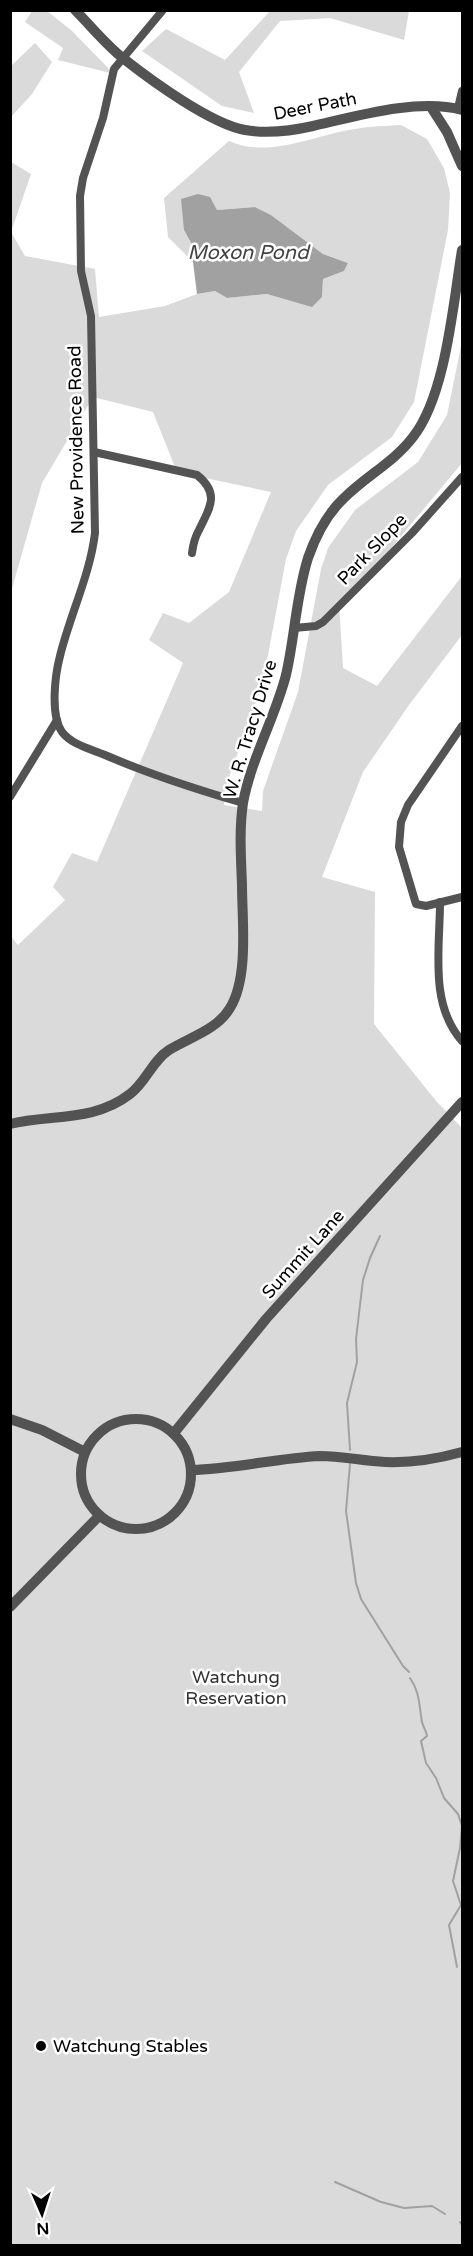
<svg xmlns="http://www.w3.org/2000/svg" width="473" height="2256" viewBox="0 0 473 2256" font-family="'Varela Round',sans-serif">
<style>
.green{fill:#dadada}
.water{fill:#a1a1a1}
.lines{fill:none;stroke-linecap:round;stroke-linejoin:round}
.stream{stroke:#a1a1a1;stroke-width:2}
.minor{stroke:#535353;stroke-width:8}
.tertiary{stroke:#535353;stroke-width:10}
.poi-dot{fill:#000;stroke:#fff;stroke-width:2}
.labels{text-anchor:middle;stroke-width:5;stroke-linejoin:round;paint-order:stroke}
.street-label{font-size:18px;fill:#000;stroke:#fff}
.park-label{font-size:18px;fill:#313131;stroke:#fff}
.poi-label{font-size:18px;fill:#000;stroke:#fff;text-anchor:start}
.water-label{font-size:20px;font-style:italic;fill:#424242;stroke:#fff}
</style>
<rect width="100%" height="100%" fill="#fff"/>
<g class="green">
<path d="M271,10h138v1l-5,29 -74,-22 -50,3 -41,51 15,41 -32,-7 -80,-55 24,-22 59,31z"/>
<path d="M32,11h15l25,20 42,43 -56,-14 5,-12 -38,-26z"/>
<path d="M35,43l17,19 -20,32 -21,23v-51z"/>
<path d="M401,125l26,14 17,29 6,25 -2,37 -34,172 -22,35 -64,48 -32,46 -10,28 -23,123 -36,101 -3,22 38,6 1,-20 35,-99 23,-123 7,-21 27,-38 63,-48 29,-47 15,-74v122l-75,90 -48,50 4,65 34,18 85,-110v59l-53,70 -46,67 -41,105 53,15 -1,132 63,78 25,26v1117h-451v-1309l7,9 47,-45 -12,-13 19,-34 25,9 86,-199 -34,-23 14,-27 26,10 40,-31 42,-100 -94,-20 -24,-60 -60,-15 -51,86 -31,109v-430l20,12 -20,58 14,24 70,13 4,48 66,-11 32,-12 18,-3 12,7 40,-4 45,12 10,-9 1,-18 21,-8 4,-8 -25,-9 -52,-39 -16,-8 -38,3 -33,20 11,20 -2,12 -25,-25 -4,-39 65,-57c40,18 85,-6 126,-12 15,-3 31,-3 46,-4z"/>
</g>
<path class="water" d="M198,194l12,3 7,13 38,-3 16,8 52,39 25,9 -4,8 -21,8 -1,18 -10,10 -45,-13 -40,4 -12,-7 -18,3 -4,-32 2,-12 -11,-20 -3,-31z"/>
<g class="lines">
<g class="stream">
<path d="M350,1450l-3,-47 10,-41 -1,-23 7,-59 7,-22 10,-22"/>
<path d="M350,1464l-4,47 10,72 5,16 42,67 6,6"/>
<path d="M410,1678c10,14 9,28 12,44 1,5 4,8 5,14l-6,5 5,22 10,15 8,20 14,16 4,12 -2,22 -7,33 8,24 -12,20 8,42"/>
<path d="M335,2182l46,20 23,6 28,-2 13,8"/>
<path d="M460,2222l2,3"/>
</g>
<g class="minor">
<path d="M163,10l-49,59 -11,49 -20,60 -3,18 1,75 10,45 4,217c-5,42 -25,82 -35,123 -5,19 -10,59 2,76 10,13 29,17 43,23 46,20 90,34 138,48"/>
<path d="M458,108l4,-17"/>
<path d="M94,452l103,23c24,19 12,34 2,55 -4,7 -6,15 -7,23"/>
<path d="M294,628l22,-2 7,-4 89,-89 50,-56"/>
<path d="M462,726l-54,79 -7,17 -2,25 17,57 10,2 36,-9"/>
<path d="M10,797l47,-77"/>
<path d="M440,902c0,46 -11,102 22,139"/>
</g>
<g class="tertiary">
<path d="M75,10c16,16 31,35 49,49 28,22 87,65 121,71 23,4 46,1 68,-4 44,-10 105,-28 149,-16"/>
<path d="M431,107l16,25 15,34"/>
<path d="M10,1124c41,-10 84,-2 120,-30 16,-12 22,-33 39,-44 21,-13 48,-20 61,-42 19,-31 12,-88 12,-123 -1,-27 -3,-55 1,-82 8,-44 32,-85 43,-128 9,-39 10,-79 22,-117 8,-23 19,-44 36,-60 22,-22 50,-36 69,-61 33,-42 40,-133 49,-187"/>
<circle cx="136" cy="1474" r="55"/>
<path d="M10,1419l32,11 43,22"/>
<path d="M174,1433l92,-114 196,-217"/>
<path d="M191,1470c44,-1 86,-12 129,-14 22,0 43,5 65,6 26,1 52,-3 77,-10"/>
<path d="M10,1607l89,-91"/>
</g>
</g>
<circle class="poi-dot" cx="41" cy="2046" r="6"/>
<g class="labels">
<g class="street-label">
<text transform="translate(315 106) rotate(-11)" y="6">Deer Path</text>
<text transform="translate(76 440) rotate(-91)" y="6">New Providence Road</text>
<text transform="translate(372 549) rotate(-46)" y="6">Park Slope</text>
<text transform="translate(250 729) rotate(-73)" y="6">W. R. Tracy Drive</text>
<text transform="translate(303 1254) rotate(-48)" y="6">Summit Lane</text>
</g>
<g class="park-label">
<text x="236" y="1683">Watchung<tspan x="236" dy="21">Reservation</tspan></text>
</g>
<g class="poi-label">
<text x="53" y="2052">Watchung Stables</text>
</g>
<g class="water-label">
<text x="248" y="259">Moxon Pond</text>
</g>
</g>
<rect width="473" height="2256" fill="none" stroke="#000000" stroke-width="24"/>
<g transform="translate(42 2214) rotate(177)" stroke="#ffffff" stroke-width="4.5" paint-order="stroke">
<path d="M0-4.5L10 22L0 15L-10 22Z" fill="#000000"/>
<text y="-9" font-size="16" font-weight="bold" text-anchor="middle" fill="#000000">N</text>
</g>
</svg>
